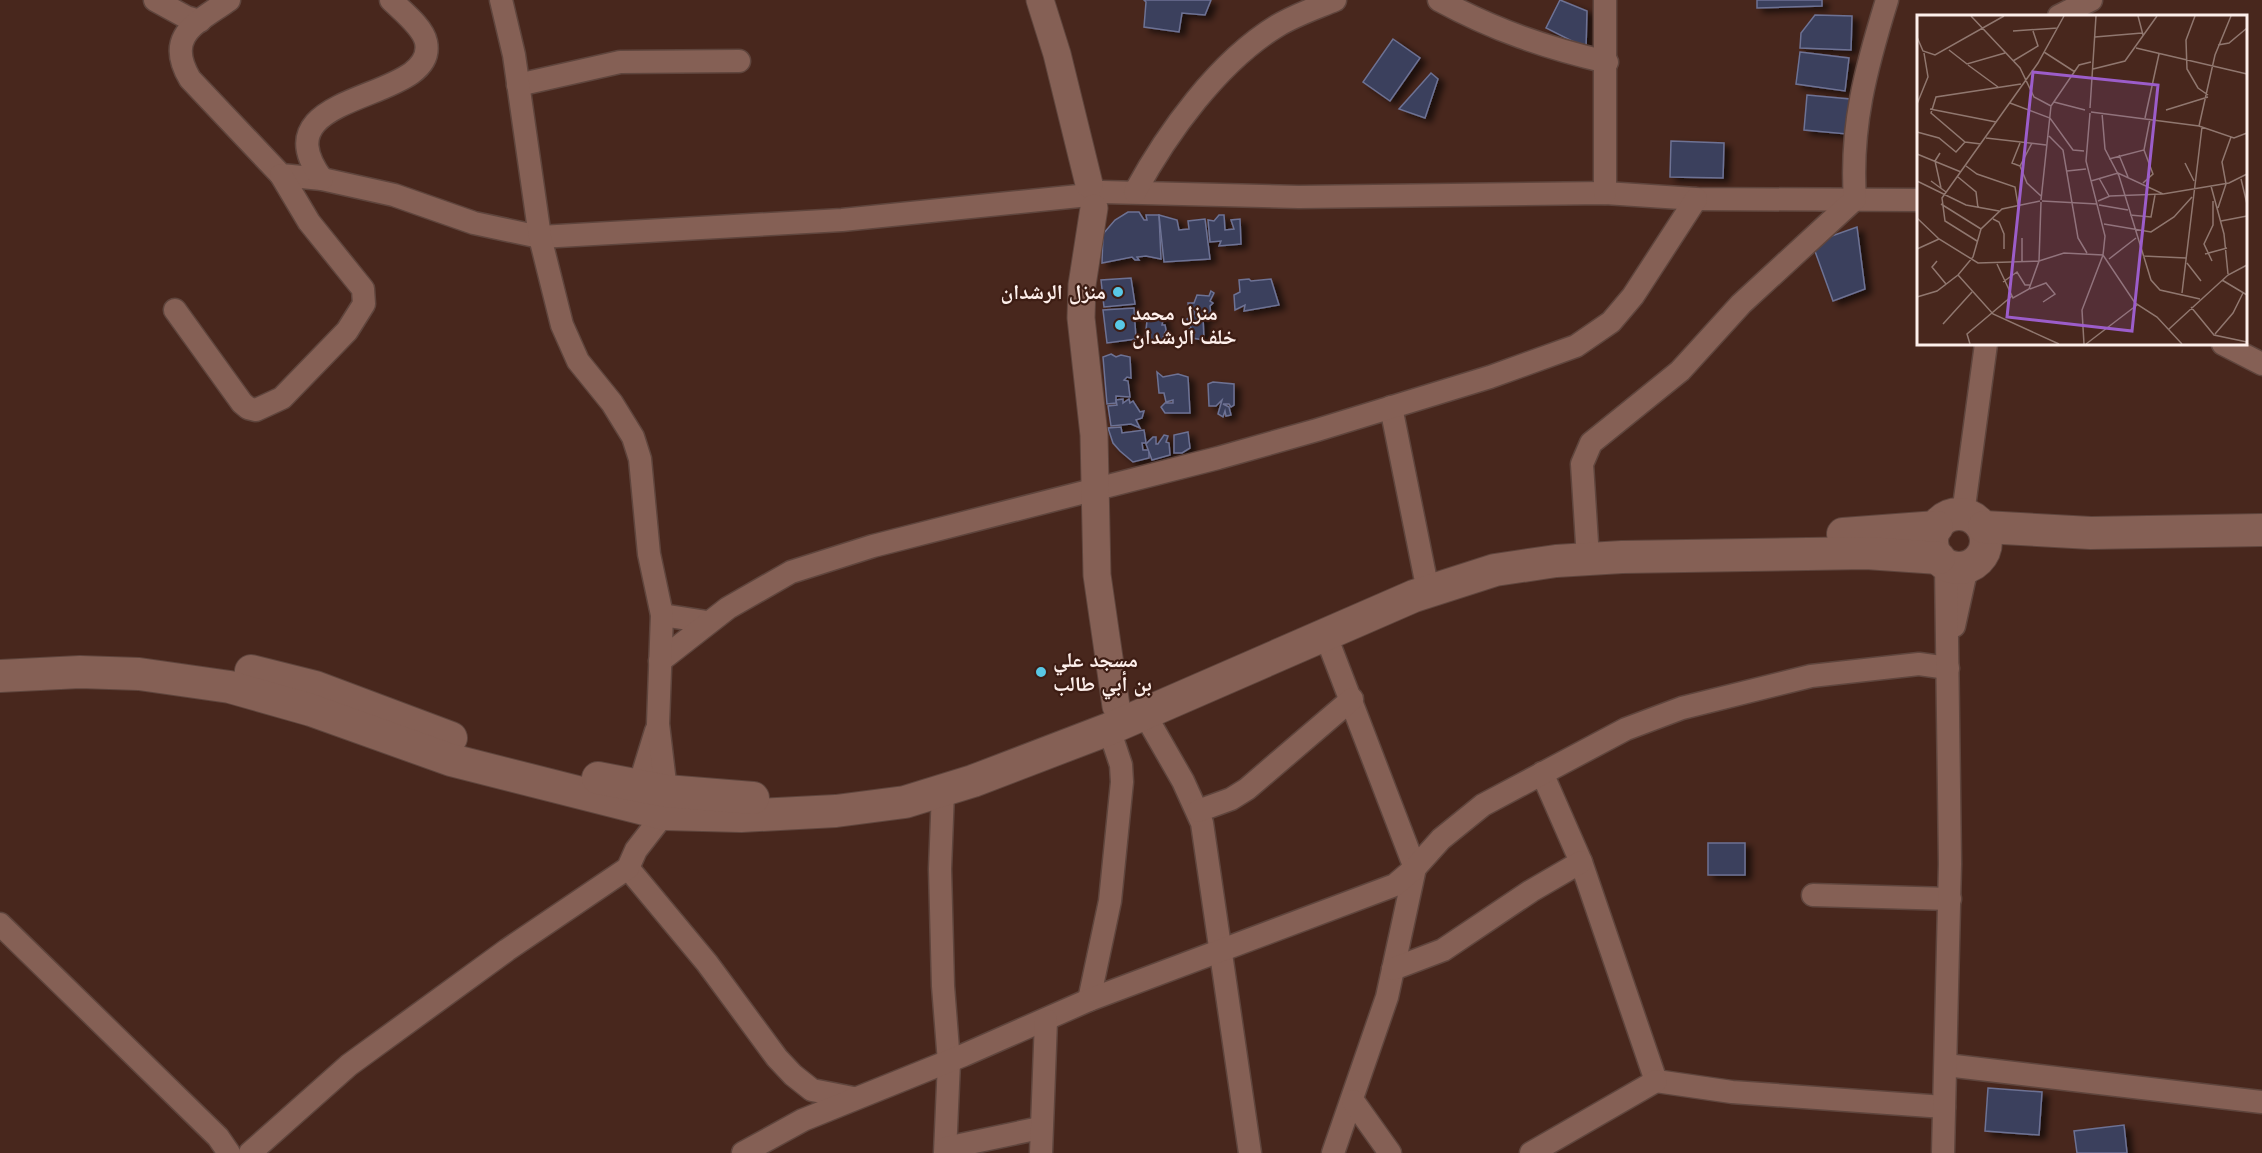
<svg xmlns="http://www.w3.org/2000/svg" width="2262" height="1153" viewBox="0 0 2262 1153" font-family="Montserrat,'Noto Naskh Arabic',sans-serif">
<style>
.building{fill:#3a3f5d;stroke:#6d7294;stroke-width:1.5;filter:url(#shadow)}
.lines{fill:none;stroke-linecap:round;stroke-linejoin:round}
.minor-casing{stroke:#5f453d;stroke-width:25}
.tertiary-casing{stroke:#5f453d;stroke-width:29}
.secondary-casing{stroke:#5f453d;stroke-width:34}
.minor{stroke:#856055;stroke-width:22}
.tertiary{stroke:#856055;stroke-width:27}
.secondary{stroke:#856055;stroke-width:32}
.poi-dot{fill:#59c8e5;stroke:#3d1d14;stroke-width:2}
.labels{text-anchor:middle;stroke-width:4.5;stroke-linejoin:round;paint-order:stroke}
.poi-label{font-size:21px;font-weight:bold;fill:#fdefeb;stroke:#3d1d14;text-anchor:start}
.inset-road{fill:none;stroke:#90776f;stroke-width:1.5}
.view{fill:#9c5dca;fill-opacity:0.15;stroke:#9c5dca;stroke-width:3}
.inset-edge{fill:none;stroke:#fdefeb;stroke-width:3}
</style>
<defs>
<filter id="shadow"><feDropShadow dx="6" dy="4" stdDeviation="3" flood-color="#0009"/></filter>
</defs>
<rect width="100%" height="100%" fill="#48271d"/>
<g class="building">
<path d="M1144,0h67l-6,15 -23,-2 -3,19 -35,-5 2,-25z"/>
<path d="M1560,0l27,11 -1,37 -40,-20z"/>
<path d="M1757,0h65v6l-65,2z"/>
<path d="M1815,15l37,1 -1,34 -51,-2 1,-15z"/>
<path d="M1393,39l27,19 -30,43 -27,-19z"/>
<path d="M1800,52l49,6 -4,33 -49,-7z"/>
<path d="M1431,73l7,6 -13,39 -26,-9z"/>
<path d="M1807,95l43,4 -3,35 -43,-4z"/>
<path d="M1671,141l53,2 -1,35 -53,-1z"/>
<path d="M1128,212h11l5,8h3l-1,-5h13l2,44 -15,-3 -9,1 2,3h-4l-3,-3 -30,6 1,-29 12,-14z"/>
<path d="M1159,215l18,5 2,10 10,-1 -1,-8 17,-2 5,40 -46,3z"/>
<path d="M1219,215h5l1,15 9,-1 -3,-9 9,-1 1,25 -22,2 2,-5 -11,1 -2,-22 6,1z"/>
<path d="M1857,227l8,62 -32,12 -21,-58z"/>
<path d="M1131,278l4,26 -31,3 -3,-27z"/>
<path d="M1249,279l2,2 20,-2 8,26 -35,6 1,-6 -10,5 -1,-15 6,-3 -1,-12z"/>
<path d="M1211,291l3,2 -4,8 3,2 -3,3 1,11h-8l1,23 -12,-2 -5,-8 4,-2 -4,-9 7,-5v-4l-5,1 -1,-8h6l3,-8 12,1z"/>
<path d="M1134,308l2,31 -29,4 -4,-33z"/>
<path d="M1143,315h21l-2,10h3l1,5 -4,10 -17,-1 2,-18h-6z"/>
<path d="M1111,354l5,3 5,-2 9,2 1,21 -4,-1 -3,3 4,1 2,16 -14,-1v7l-9,1 -4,-47z"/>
<path d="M1157,372l6,5 15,-3 10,3 2,36h-25l-4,-6 4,-4h8v-3l-7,2 -2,-9h-5z"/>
<path d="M1213,382l21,2v21l-3,2 -2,-3h-6l6,3 2,8 -5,1 -1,-5 -2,6 -5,-3 4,-14 -6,6h-7l-1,-22z"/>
<path d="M1123,399v4l6,-4 1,4 3,-2 7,11 4,-1 -2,7 -6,2 4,8 -9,-4 -20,2 -3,-20 9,-1 -1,-5z"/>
<path d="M1121,427l1,6 22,-3 2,13h-4l1,7h6v8l-16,4 -13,-11 -7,-8 -5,-15z"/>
<path d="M1188,432l2,16 -8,5h-8v-18z"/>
<path d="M1164,435l4,1 -2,6 3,1 1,12 -18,5 -6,-16 7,-7h3v7h2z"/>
<rect x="1708" y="843" width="37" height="32"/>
<path d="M1988,1088l54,4 -3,43 -54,-4z"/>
<path d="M2124,1125l3,28h-50l-3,-22z"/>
</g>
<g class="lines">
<g class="minor-casing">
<g id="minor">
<path d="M155,0l31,17 14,4"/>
<path d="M229,0c-32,23 -65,35 -39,79l91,96 41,4 72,16 80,28 66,14 302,-17 237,-24"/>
<path d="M1439,0c55,30 108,48 168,62"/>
<path d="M2059,16l32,-16"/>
<path d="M518,85l102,-23 119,-1"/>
<path d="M322,179c-67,-91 117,-75 104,-137 -3,-15 -24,-31 -35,-42"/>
<path d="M1102,192l197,5 306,-4 91,6 222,1"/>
<path d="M1135,192c32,-59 83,-130 142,-166 18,-11 39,-18 58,-26"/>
<path d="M1605,193v-193"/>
<path d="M175,310l67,93 6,5 8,2 26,-12 65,-67 17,-27 -1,-15 -54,-67 -28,-47"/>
<path d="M2223,344l39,20"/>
<path d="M1391,407l34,169"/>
<path d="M1963,514l23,-170"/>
<path d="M1587,543l-5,-79 9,-21 89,-72 61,-67 114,-105c-5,-72 11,-131 32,-199"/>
<path d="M662,615l45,7"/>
<path d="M1954,626l13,-59"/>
<path d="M1326,636l89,232 -28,129 -54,156"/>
<path d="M660,661l68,-53 63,-36 82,-26 345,-88 99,-28 173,-53 86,-31 35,-24 22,-26 63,-97"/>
<path d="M1144,713l39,68 19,42 48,330"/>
<path d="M1542,773l39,89 75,219 76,11 212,15"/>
<path d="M943,792l-3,77 3,117 6,76 -4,91"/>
<path d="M638,801l1,-15 17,-55"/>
<path d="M1198,811l33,-12 16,-10 105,-90"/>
<path d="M628,868l79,95 70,95 16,17 19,15 41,8"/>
<path d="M1813,895l137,4"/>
<path d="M0,924l218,213 11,16"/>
<path d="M1393,969l50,-19 88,-59 50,-29"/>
<path d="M1089,1000l21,-99 12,-119 -1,-17 -12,-36"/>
<path d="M1946,1065l316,37"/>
<path d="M1353,1101l37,52"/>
<path d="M946,1148l94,-20"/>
<path d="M250,1153l99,-88 158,-115 121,-82 8,-18 28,-36 2,-23 -8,-67 4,-109 -13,-61 -9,-95 -7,-22 -21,-34 -34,-42 -16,-36 -22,-88 -26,-182 -13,-55"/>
<path d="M743,1153l60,-33 161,-65 125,-55 306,-115 20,-17 26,-29 42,-34 143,-76 56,-21 129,-32 108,-12 29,4"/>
<path d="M1041,1153l5,-133"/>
<path d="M1531,1153l125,-72"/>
<path d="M1943,1153l7,-289 -4,-299"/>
</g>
</g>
<g class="tertiary-casing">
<g id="tertiary">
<path d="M1040,0l17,54 32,130"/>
<path d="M1094,208l-12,77 -1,33 13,117 3,140 19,131"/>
</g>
</g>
<g class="secondary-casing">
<g id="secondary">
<circle cx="1959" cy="541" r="27"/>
<path d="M1984,527l107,6 171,-3"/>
<path d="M1843,534l94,-7"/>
<path d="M251,671l64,16 136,51"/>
<path d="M0,676l80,-4 59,2 91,13 81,23 140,50 213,54 77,2 95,-5 69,-9 68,-21 136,-52 305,-133 81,-26 61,-9 66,-4 244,-4 73,5"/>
<path d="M598,778l68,13 87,7"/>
</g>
</g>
<use href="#minor" class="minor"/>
<use href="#tertiary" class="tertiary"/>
<use href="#secondary" class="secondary"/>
</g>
<g class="poi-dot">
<circle cx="1118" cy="292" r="6"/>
<circle cx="1120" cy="325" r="6"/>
<circle cx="1041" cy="672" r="6"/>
</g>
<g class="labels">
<g class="poi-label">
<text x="1106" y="299" text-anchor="end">منزل الرشدان</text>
<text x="1132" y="320">منزل محمد<tspan x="1132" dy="24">خلف الرشدان</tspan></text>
<text x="1053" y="667">مسجد علي<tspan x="1053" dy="24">بن أبي طالب</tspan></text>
</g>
</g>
<g transform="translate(1917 15)">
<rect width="330" height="330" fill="#48271d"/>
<path class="inset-road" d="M54,1l49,52 14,29 17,9M221,1l5,19M278,1l-9,24 1,29 11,19 10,7M96,16l45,-3M0,22l6,14 12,4 69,-39M178,22l47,-4M301,30l11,-2 18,-15M219,33l111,26M32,35l18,14 38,-11M127,37l31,20M96,46l25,-15 -5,-15M51,50l30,22M176,54l32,-8 32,-45M137,87l31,8M93,88l40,15 23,32 11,1M0,89l11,-27 -4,-24M173,93l6,-92M13,94l66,13M249,95l42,-13M174,97l108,14 35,12 13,-5M185,98l3,36 14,27 32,104 9,10 40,9M228,103l14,-64M282,111l16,-71 16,-39M0,117l22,6 17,14 9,-10M132,121l14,14 15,88 9,15M69,123l60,7M103,128l-8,20 8,3 7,17 14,13M64,129l-16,-2 -34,-29 5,-16 85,-13M23,138l-5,8 6,27M0,139l44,18M202,140l9,22M192,144l35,-9 6,-31M268,148l9,18M49,151l11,8 38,13 3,18M103,151l12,-23M150,156l19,-2M41,162l18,15 2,16M182,163l10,18M324,164l6,25M0,166l49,24 33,6M14,166l15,11M174,166l27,-8 45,21 66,-11 18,-9M226,168l10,-9 -9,-24M294,171l13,48 4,40M124,185l10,-94 28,-41 12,-3M125,186l55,3M181,186l12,-5 52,-2M24,189l40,25M182,190l29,5M301,193l8,-24 -4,-22 9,-25M213,200l21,2 4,-22M0,203l22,21 39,24 61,-2 25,-8 39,2 32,48 22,14 25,27M76,204l6,3 5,12v15M304,206l26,-5M187,209l47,8 23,-15 18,-20M105,223v24M60,226l-32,-20 -3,-23 96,-135 26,-47M0,234l22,-10M288,239l22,-6M226,241l43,2M192,244l27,-21M20,246l-5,6 14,17M295,246l-8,-17 9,-19v-24M270,248l14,18M80,249l16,34 16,-9 10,-28 2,-59M41,260l35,39 66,30M305,265l25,15M86,267l14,-10 8,13h5M113,274l16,-6 9,11 -12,8M265,278l20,-166M0,282l20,-6 21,-16 15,-18 8,-28 21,-20 38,-8M274,292l23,28 33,7M26,309l29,-32M252,314l59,-54 19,-10M298,319l18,-21 10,-20M53,329l-3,-10 45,-38M167,329l-2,-34 21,-55 2,-19 -19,-75 4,-48M169,329l51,-39"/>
<path class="view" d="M116,57l125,13 -26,246 -125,-14z"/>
<rect width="330" height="330" class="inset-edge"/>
</g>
</svg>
